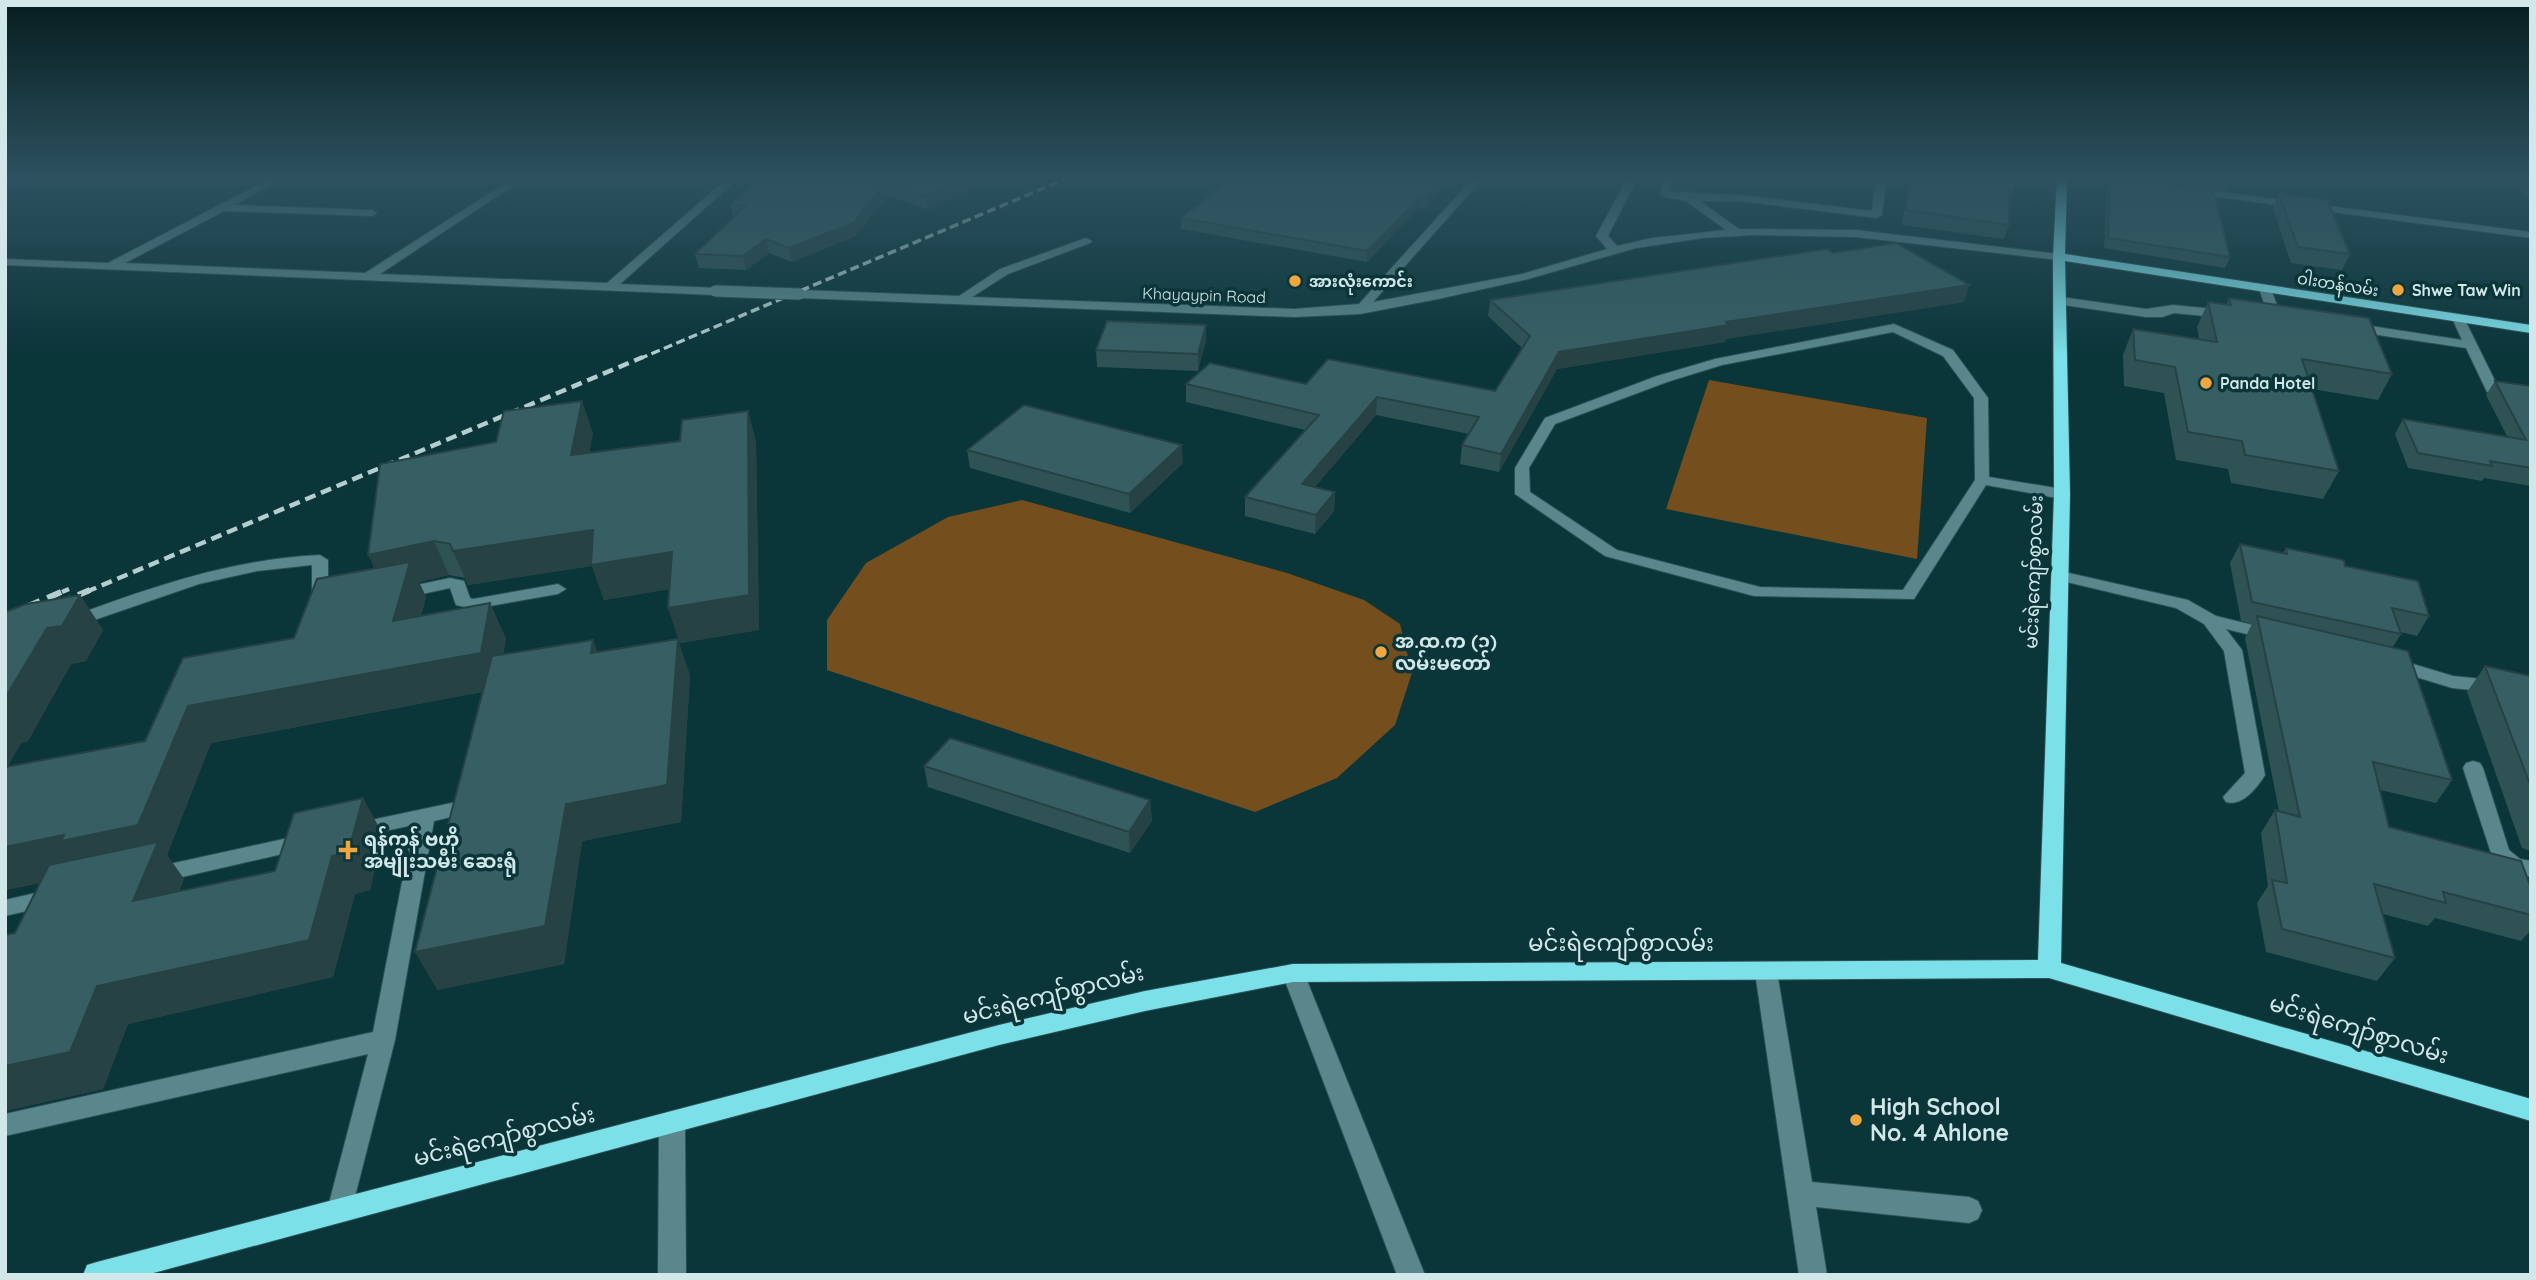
<svg xmlns="http://www.w3.org/2000/svg" width="2536" height="1280" viewBox="0 0 2536 1280" font-family="Quicksand,'Noto Sans Myanmar',sans-serif">
<style>
.green{fill:#744f1d}
.lines{fill:none;stroke-linecap:round;stroke-linejoin:round}
.minor-casing{stroke:#2a5155;stroke-width:2}
.major-casing{stroke:#2a5155;stroke-width:2}
.minor{fill:#59878b;fill-rule:evenodd}
.major{fill:#7ce0e9;fill-rule:evenodd}
.rail-far2{stroke:#b4cdcf;stroke-width:3.5;stroke-dasharray:9 4.5;stroke-linecap:butt}
.rail-far1{stroke:#b4cdcf;stroke-width:4.5;stroke-dasharray:11 6;stroke-linecap:butt}
.rail{stroke:#b4cdcf;stroke-width:6;stroke-dasharray:15 8;stroke-linecap:butt}
.minor-bridge-casing{stroke:#2a5155;stroke-width:13;stroke-linecap:butt}
.minor-bridge{stroke:#59878b;stroke-width:11}
.wall{fill:#2f5255}
.shaded-wall{fill:#264245}
.building{fill:#375f63;stroke:#264245;stroke-width:2}
.poi-dot{fill:#f1a640;stroke:#0a3539;stroke-width:2.5}
.labels{text-anchor:middle;stroke-width:7;stroke-linejoin:round;paint-order:stroke}
.far-poi-label{font-size:16px;font-weight:bold;fill:#d2e7e9;stroke:#0a3539;text-anchor:start}
.far-street-label{font-size:16px;fill:#d2e7e9;stroke:#0a3539}
.street-label{font-size:19px;fill:#d2e7e9;stroke:#0a3539}
.poi-label{font-size:19px;font-weight:bold;fill:#d2e7e9;stroke:#0a3539;text-anchor:start}
.near-street-label{font-size:23px;fill:#d2e7e9;stroke:#0a3539}
.near-poi-label{font-size:23px;font-weight:bold;fill:#d2e7e9;stroke:#0a3539;text-anchor:start}
</style>
<rect width="100%" height="100%" fill="#0a3539"/>
<g class="green">
<path d="M1709,380l218,38 -10,141 -251,-50z"/>
<path d="M1022,500l265,73 77,27 36,24 12,49 -17,52 -58,53 -82,34 -428,-142v-50l39,-57 82,-46z"/>
</g>
<g class="lines">
<g class="minor-casing">
<g id="minor">
<path d="M273,177h12l-51,28 138,5 5,3 -5,3 -148,-5 -99,52 240,10 150,-96h11l-146,97 227,9 122,-106h11l-120,107 99,4 2,3 -6,4 -710,-30v-6l103,4z"/>
<path d="M1474,177h10l-111,125 149,-28 85,-25 -11,-13 32,-59h10l-30,59 9,10 35,-8 74,-8 -40,-29 -21,-4 -5,-4 6,-16h10l-7,13 3,2 68,3 132,16 4,-34h10l-4,38 -5,3 -137,-17h-40l39,28 117,1 203,24 6,3 -6,3 -203,-23 -102,-2 -51,3 -67,10 -108,31 -90,20 -78,15 -66,3 -494,-19 -6,-4 6,-4 159,6 41,-27 86,-31 6,3 -2,2 -82,31 -36,23 322,12 65,-5z"/>
<path d="M2069,177h27l40,7 -5,3z"/>
<path d="M2190,188l341,44v6l-345,-45 -1,-2z"/>
<path d="M2265,285l6,4 10,27 -15,6 -6,-4 8,-4 -9,-25z"/>
<path d="M2061,297l85,12 27,-4 52,5 6,4 -6,4 -51,-5 -12,4h-16l-89,-13v-6z"/>
<path d="M2458,314l6,4 35,71 -2,3h-10l-21,-44 -115,-17 -6,-4 6,-4 111,17 -10,-22z"/>
<path d="M1894,324l59,26 35,48 1,79 73,12 8,5 -8,5 -76,-14 -72,114 -160,-3 -149,-40 -90,-62v-26l30,-50 112,-42 58,-17zM1893,332l50,24 31,42 1,82 -72,110 -143,-3 -143,-37 -87,-58 -1,-24 26,-44 112,-42 55,-17z"/>
<path d="M320,555l8,5v32l6,8 -2,4h-12l-8,-12v-27l-55,6 -58,13 -128,44 -9,-5 3,-4c83,-31 166,-60 255,-64z"/>
<path d="M2060,571l128,29 28,16 61,15 3,4 -3,4 -6,1 -45,-11 16,21 23,125c-8,13 -23,32 -39,27l-3,-5 22,-24 -21,-122 -20,-27 -28,-16 -122,-29 -2,-3z"/>
<path d="M450,578l14,3 6,17 3,1 85,-15 8,5 -8,5 -85,15 -17,-4 -6,-17 -51,11 -8,-5 2,-4z"/>
<path d="M2393,658l60,18 78,8v12l-79,-8 -65,-20 -3,-4 3,-4z"/>
<path d="M2473,761l7,2 3,5 26,82 11,9 11,2v16l-24,-6 -14,-12 -30,-91 3,-5z"/>
<path d="M470,795l7,2 3,5 -4,9 -42,10 -39,219 -45,176 -9,3 -9,-3 -4,-9 40,-153 -363,82v-22l368,-82 40,-207 -56,12 -7,-2 -3,-5 3,-5 7,-2 104,-22z"/>
<path d="M306,834l7,3 3,5 -3,5 -157,36 -8,-2 -3,-6 3,-6 8,-2z"/>
<path d="M53,889l8,2 3,6 -3,6 -56,13v-16z"/>
<path d="M1766,963l8,3 3,6 35,210 157,15 9,4 4,9 -4,9 -9,4 -153,-16 11,68h-28l-44,-303 3,-6z"/>
<path d="M1293,964l8,3 3,6 121,302h-28l-115,-302 3,-6z"/>
<path d="M672,1111l9,3 4,8 1,153h-28l1,-153 4,-8z"/>
</g>
</g>
<g class="major-casing">
<path id="major" d="M2057,177h10l-2,77 466,71v8l-466,-72 5,233 -9,469 470,136v22l-482,-143 -756,4 -148,29 -146,34 -853,230h-63l4,-10 10,-3 902,-237 146,-34 148,-27 745,-4 16,-466 -1,-237z"/>
</g>
<use href="#minor" class="minor"/>
<use href="#major" class="major"/>
<path class="rail-far2" d="M639,359l431,-182"/>
<g class="rail-far1">
<path d="M62,592l7,-3"/>
<path d="M86,592l557,-235"/>
</g>
<g class="rail">
<path d="M57,604l33,-14"/>
<path d="M5,616l61,-26"/>
</g>
<g class="minor-bridge-casing">
<path id="minor-bridge" d="M715,291l85,3"/>
</g>
<use href="#minor-bridge" class="minor-bridge"/>
</g>
<g class="wall">
<path d="M762,177h242l-77,32 -39,-13 -33,40 -63,26 -23,-9 -23,17 -47,-2 -4,-14 38,-37 -2,-12z"/>
<path d="M1245,177h205l-25,32 -6,-1 -52,54 -186,-33v-11l58,-36z"/>
<path d="M1910,177h105l-1,12 -5,14v22l-5,14 -102,-14z"/>
<path d="M2110,177l120,80 -5,11 -121,-20 3,-61z"/>
<path d="M2116,177h115l-6,14z"/>
<path d="M2511,177h20v22h-3z"/>
<path d="M2279,194l71,60 -8,16 -51,-7 -18,-54z"/>
<path d="M1833,253l136,32 -5,17 -238,37 -1,3 -168,27 -58,103 -39,-8 2,-19 7,-11 -93,-19 -61,72 20,5 -1,19 -19,23 -70,-18v-19l60,-67 -119,-28v-18h120l189,7 27,-43 -34,-32 2,-16z"/>
<path d="M2229,298l163,76 -14,26 -66,-11 27,82 -16,28 -92,-16 -3,-14 -52,-9 -12,-67 -40,-7 -1,-31 10,-26 66,10 -2,-12 11,-25 18,3z"/>
<path d="M1206,341l-8,30 -101,-4 -1,-17z"/>
<path d="M2495,381l36,5v100l-47,-8 -2,3 -74,-13 -13,-34 8,-15 104,17 -21,-41z"/>
<path d="M748,411l8,32 3,187 -79,13 -12,-35 2,-19 -66,11 -12,-34 -124,19 -3,-7 -16,-3 -30,7 7,15 -5,19 69,-13 16,36 -3,15 95,-2 92,23 -9,147 -99,19 -18,123 -127,26 45,-298 -271,51 -44,112 17,24 -5,12 96,-20 88,-73 20,37 -13,55 -15,4 -22,83 -205,47 -25,65 -98,22v-176l10,-2 25,-50 -35,7v-278l75,-17 23,35 -17,31 -15,3 -43,77 -7,2 -14,24 138,-26 149,-103 80,-70 219,-135 -4,20 91,-12z"/>
<path d="M967,450l216,13 -53,50 -160,-45z"/>
<path d="M2240,544l43,9 3,-5 59,18 84,50 -12,20 -17,-4 1,2 -9,14 60,132 -16,23 -56,-13 9,37 142,61v42l-10,11 -86,-23 -7,8 -45,-12 12,44 -18,23 -111,-29 -9,-49 11,-17 -7,-53 14,-23 4,1 -34,-173 7,-14 -11,-3 -11,-58z"/>
<path d="M2485,666l46,10v175l-9,-3 -55,-156z"/>
<path d="M924,766l226,34 2,21 -22,32 -202,-66z"/>
</g>
<g class="shaded-wall">
<path d="M972,177h32l-77,32 -2,-13z"/>
<path d="M1443,177h7l-25,32v-10z"/>
<path d="M885,183l3,13 -33,40 -63,26 -3,-14z"/>
<path d="M1420,198l-1,10 -52,54v-11z"/>
<path d="M766,239l3,14 -23,17 -3,-14z"/>
<path d="M1969,285l-5,17 -238,37 -1,3 -168,27 -58,103 2,-18 58,-102 167,-30z"/>
<path d="M1206,325v16l-8,30v-17z"/>
<path d="M1377,397l-1,18 -74,87v-18z"/>
<path d="M582,401l11,32 -10,55 -12,-33z"/>
<path d="M748,411l8,32 3,187 -79,13 -12,-35z"/>
<path d="M1182,445l1,18 -53,50 -1,-19z"/>
<path d="M1335,492l-1,19 -19,23 1,-19z"/>
<path d="M593,530l79,22 11,35 -79,13 -12,-34 -124,19 -15,-34z"/>
<path d="M434,541l15,34 -30,7 7,15 -16,59 -17,-35 -8,-31 -17,-35z"/>
<path d="M80,595l23,35 -17,31 -15,3 -43,77 -7,2 -16,27v-72l42,-70z"/>
<path d="M490,603l16,36 -9,50 -286,54 -44,112 17,24 -23,60 -75,-65 -81,16v-43l59,-12 124,-129z"/>
<path d="M678,639l12,36 -9,147 -99,19 -18,123 -127,26 -22,-38 151,-148z"/>
<path d="M593,640l14,36 -16,-23z"/>
<path d="M363,798l20,37 -13,55 -15,4 -22,83 -205,47 -25,65 -98,22v-45l92,-80 235,-130z"/>
<path d="M1150,800l2,21 -22,32 -1,-21z"/>
</g>
<g class="building">
<path d="M762,177h210l-47,19 -40,-13 -32,40 -64,25 -23,-9 -23,17 -48,-2 50,-48 -14,-1z"/>
<path d="M1245,177h198l-18,22 -5,-1 -53,53 -186,-33 49,-37 9,1z"/>
<path d="M1912,177h103l-1,12 -5,-1v37l-103,-15z"/>
<path d="M2110,177l103,13 17,67 -122,-19z"/>
<path d="M2279,194l48,6 23,54 -52,-7z"/>
<path d="M1896,243l73,42 -243,37 3,3 -170,27 -58,102 -39,-9 17,-28 -102,-20 -75,87 33,8 -19,23 -71,-18 74,-82 -133,-31 24,-21 96,21 22,-25 167,32 35,-55 -40,-36 337,-51 6,4z"/>
<path d="M2229,298l140,20 23,56 -90,-15 37,112 -94,-16 -3,-14 -54,-9 -13,-65 -40,-7 -2,-31 84,13 -9,-40 23,3z"/>
<path d="M1107,321l99,4 -8,29 -102,-4z"/>
<path d="M2495,381l36,5v82l-41,-7 2,5 -74,-13 -15,-34 123,21z"/>
<path d="M582,401l-11,54 109,-14 2,-21 66,-9 1,184 -81,13 4,-56 -81,13 2,-35 -140,21 -3,-7 -16,-3 -66,14 12,-91 116,-22 8,-31z"/>
<path d="M1024,405l158,40 -53,49 -162,-44z"/>
<path d="M2240,544l47,10 -1,-6 58,12 1,6 73,15 11,35 -37,-8 9,26 -149,-32z"/>
<path d="M410,562l-17,59 97,-18 -9,50 -293,53 -50,119 -77,16 3,-6 -59,12v-80l140,-26 38,-83 111,-20 23,-59z"/>
<path d="M80,595l-18,31 -15,2 -42,70v-86l21,-8z"/>
<path d="M2257,616l151,35 44,129 -79,-18 16,65 132,34 10,27v27l-88,-23 3,11 -72,-19 21,74 -113,-29 -10,-49 15,3 -12,-73 25,7z"/>
<path d="M678,639l-11,146 -101,19 -21,122 -130,26 77,-296 101,-16 -2,13z"/>
<path d="M2485,666l46,10v111z"/>
<path d="M950,738l200,62 -21,32 -205,-66z"/>
<path d="M363,798l-15,55 -16,3 -23,84 -212,46 -27,66 -65,14v-131l10,-2 34,-68 109,-23 -25,59 142,-30 19,-58z"/>
</g>
<linearGradient id="sky" x2="0" y2="1"><stop stop-color="#061d1f"/><stop offset="0.5" stop-color="#2d515f"/><stop offset="1" stop-color="#2d515f" stop-opacity="0"/></linearGradient>
<rect width="2536" height="356" fill="url(#sky)"/>
<g class="poi-dot">
<circle cx="1295" cy="281" r="7"/>
<circle cx="2398" cy="290" r="7"/>
<circle cx="2206" cy="383" r="7"/>
<circle cx="1381" cy="652" r="7"/>
<path d="M344.5 839.5h7v7h7v7h-7v7h-7v-7h-7v-7h7z"/>
<circle cx="1856" cy="1120" r="7"/>
</g>
<g class="labels">
<g class="far-poi-label">
<text x="1309" y="287">အားလုံးကောင်း</text>
<text x="2412" y="296">Shwe Taw Win</text>
<text x="2220" y="389">Panda Hotel</text>
</g>
<g class="far-street-label">
<text transform="translate(2338 284) rotate(9)" y="6">ဝါးတန်လမ်း</text>
<text transform="translate(1204 295) rotate(2)" y="6">Khayaypin Road</text>
</g>
<g class="street-label">
<text transform="translate(2033 572) rotate(-88)" y="7">မင်းရဲကျော်စွာလမ်း</text>
</g>
<g class="poi-label">
<text x="1395" y="648">အ.ထ.က (၁)<tspan x="1395" dy="22">လမ်းမတော်</tspan></text>
<text x="364" y="846">ရန်ကုန် ဗဟို<tspan x="364" dy="22">အမျိုးသမီး ဆေးရုံ</tspan></text>
</g>
<g class="near-street-label">
<text x="1621" y="951">မင်းရဲကျော်စွာလမ်း</text>
<text transform="translate(1053 994) rotate(-14)" y="8">မင်းရဲကျော်စွာလမ်း</text>
<text transform="translate(2359 1029) rotate(17)" y="8">မင်းရဲကျော်စွာလမ်း</text>
<text transform="translate(504 1136) rotate(-14)" y="8">မင်းရဲကျော်စွာလမ်း</text>
</g>
<g class="near-poi-label">
<text x="1870" y="1115">High School<tspan x="1870" dy="26">No. 4 Ahlone</tspan></text>
</g>
</g>
<rect width="2536" height="1280" fill="none" stroke="#d2e7e9" stroke-width="14"/>
</svg>
